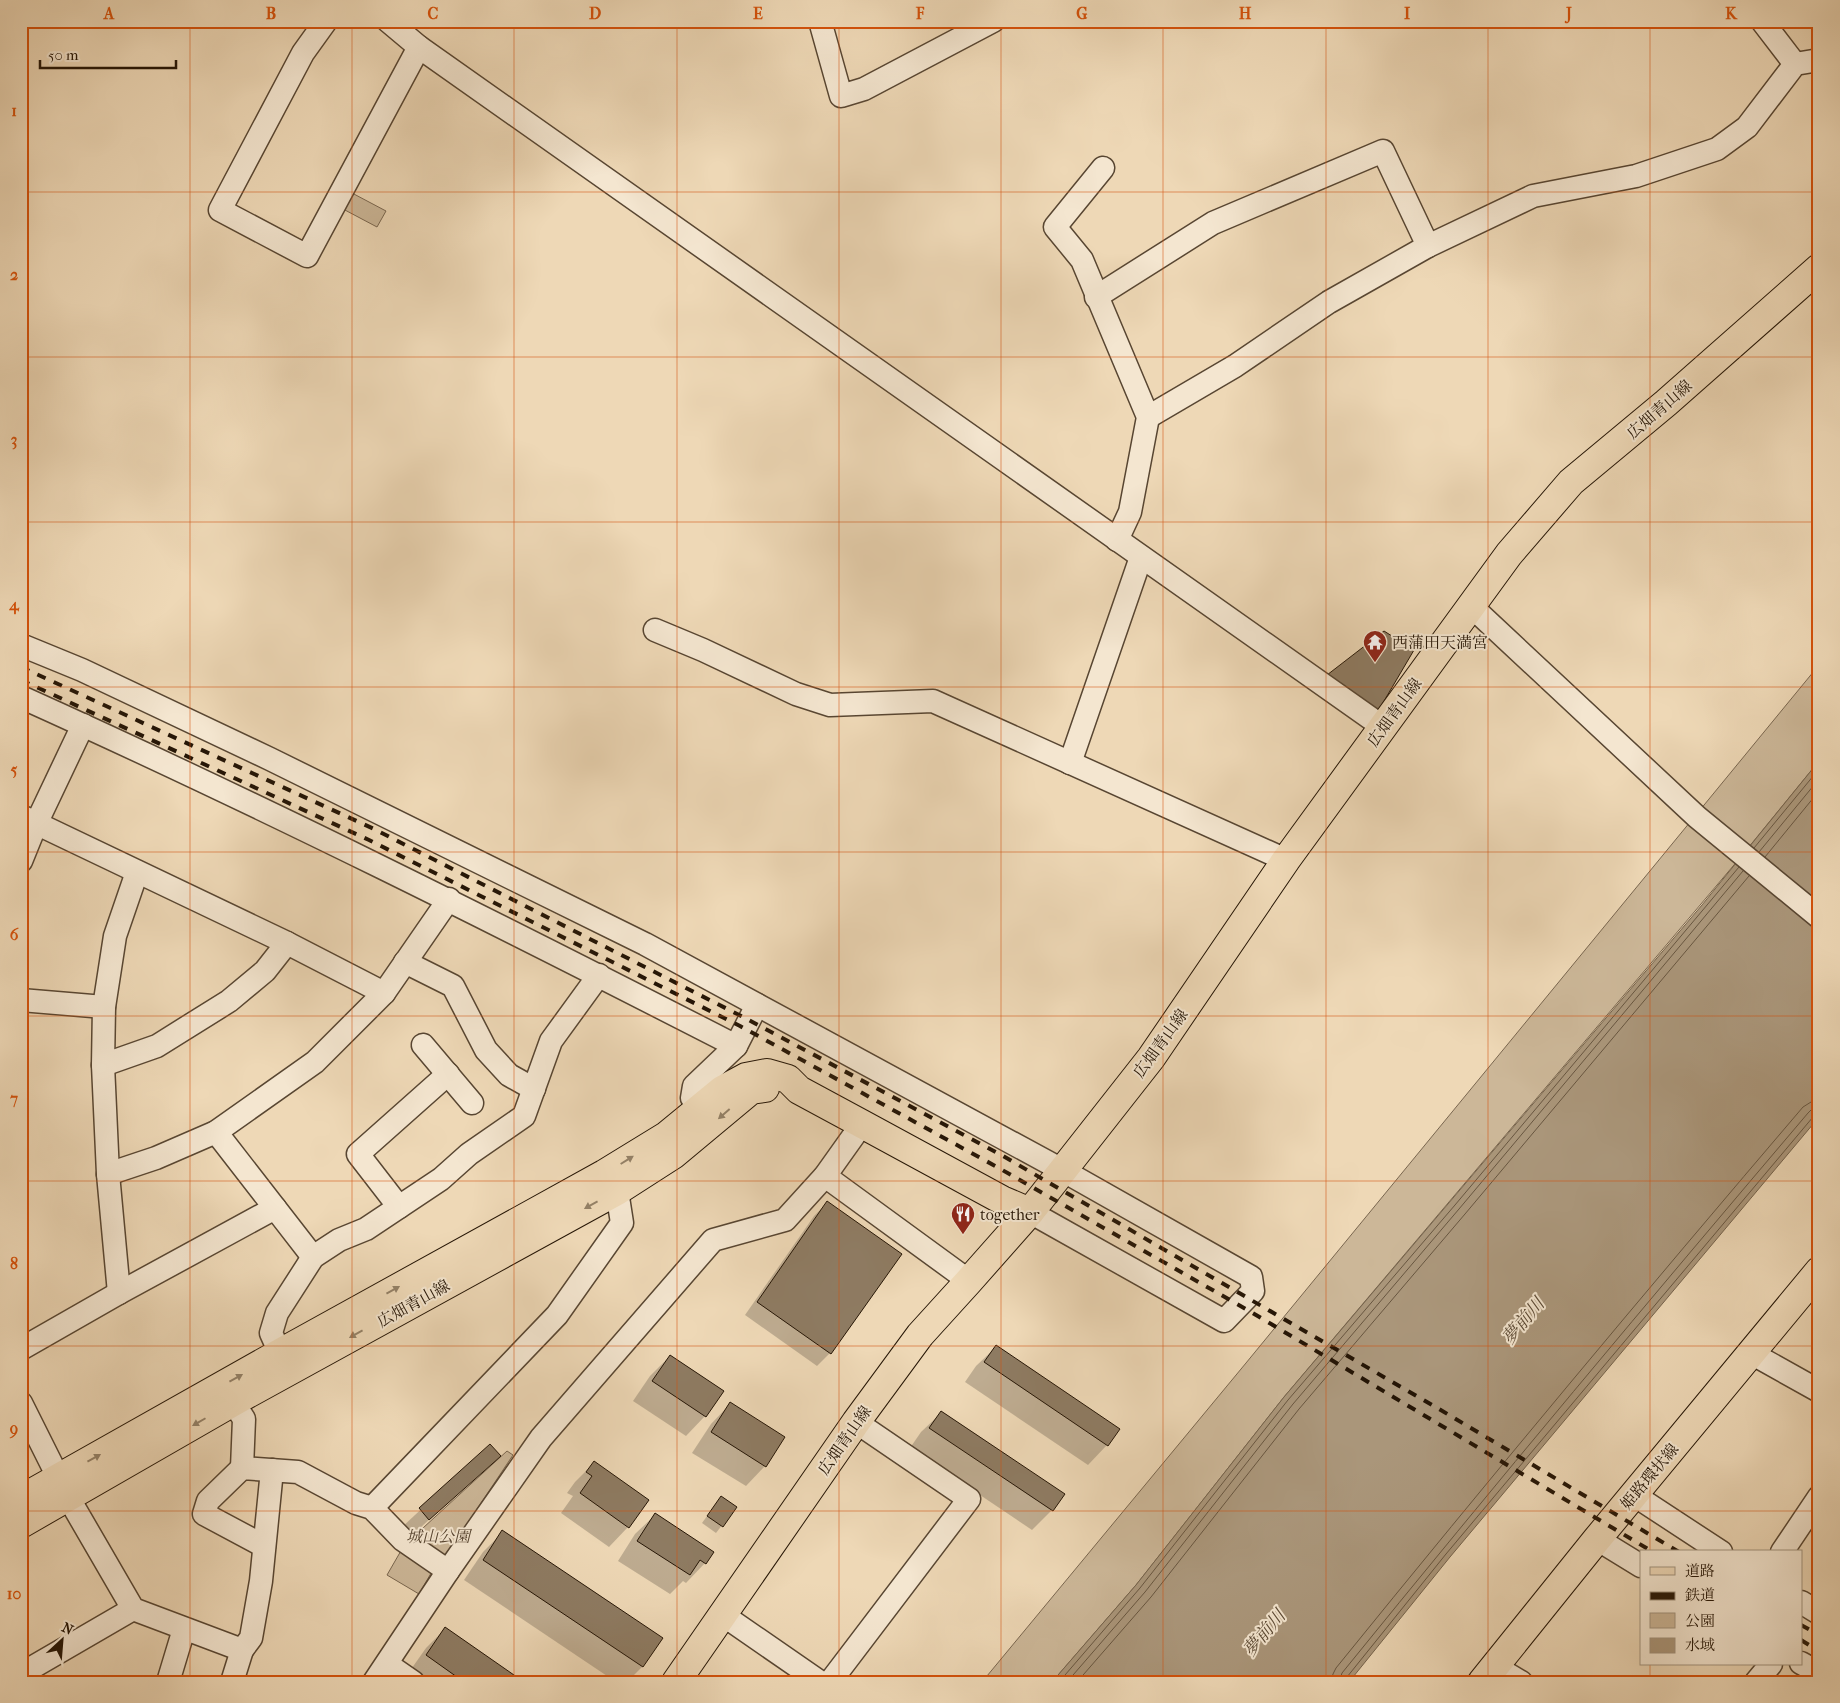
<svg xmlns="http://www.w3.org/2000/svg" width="1840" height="1703" viewBox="0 0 1840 1703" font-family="'IM FELL French Canon','Noto Serif JP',serif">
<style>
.green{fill:#ccb798;stroke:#79664f}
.water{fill:#aa967a;stroke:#75634c}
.shadow{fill:#0003}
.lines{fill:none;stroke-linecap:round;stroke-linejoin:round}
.shore{stroke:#685640;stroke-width:1}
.building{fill:#8e7b62;stroke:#261606}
.minor-casing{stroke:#584632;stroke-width:25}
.major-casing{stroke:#261606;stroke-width:30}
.minor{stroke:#f4e6d0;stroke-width:22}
.major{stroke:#eed8b6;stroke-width:28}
.rail{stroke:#261606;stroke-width:4;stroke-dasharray:9 9;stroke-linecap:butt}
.oneway{fill:#948167}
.grid{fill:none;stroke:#d5520b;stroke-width:1;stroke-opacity:0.55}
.labels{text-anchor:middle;stroke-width:4;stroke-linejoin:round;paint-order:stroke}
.street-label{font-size:16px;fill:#261606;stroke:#f4e6d0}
.poi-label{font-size:16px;fill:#261606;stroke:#f4e6d0;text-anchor:start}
.park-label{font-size:16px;font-style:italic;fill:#584632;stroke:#f4e6d0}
.water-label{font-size:18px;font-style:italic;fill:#5b4934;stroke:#f4e6d0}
.neatline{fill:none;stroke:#d5520b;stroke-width:2}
.grid-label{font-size:16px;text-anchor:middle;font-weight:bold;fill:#d5520b}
</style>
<rect width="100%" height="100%" fill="#eed8b6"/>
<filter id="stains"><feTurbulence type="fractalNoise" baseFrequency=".004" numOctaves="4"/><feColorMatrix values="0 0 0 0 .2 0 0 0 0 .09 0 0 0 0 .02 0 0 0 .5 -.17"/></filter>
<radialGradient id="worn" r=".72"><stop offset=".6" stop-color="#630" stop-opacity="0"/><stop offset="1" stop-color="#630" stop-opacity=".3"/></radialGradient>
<g class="green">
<path d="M352,193l34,18 -9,16 -34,-18z"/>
<path d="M1819,665v96l-80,98 -455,538 -148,188 -84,97h-70l264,-319z"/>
<path d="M507,1451l6,4 -70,105 -32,-21z"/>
<path d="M402,1549l32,19 -15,26 -32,-19z"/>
</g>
<path class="water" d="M1819,761v356l-369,440 -101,125h-297l84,-97 148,-188 418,-492z"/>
<g class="shadow">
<path d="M827,1203l3,150 -13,13 -72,-51 69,-99z"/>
<path d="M996,1347l111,98 -19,20 -123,-83 11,-16z"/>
<path d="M670,1356l35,60 -19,20 -53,-35 17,-25z"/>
<path d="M730,1404l35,62 -19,20 -54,-33 19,-29z"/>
<path d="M941,1413l122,81 -11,16 -20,20 -122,-82 11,-16z"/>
<path d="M490,1445l9,11 -90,82 -9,-9z"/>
<path d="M594,1463l34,64 -19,20 -48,-34 12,-17 -6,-3 8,-11z"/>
<path d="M721,1497l15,10 -20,26 -14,-10z"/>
<path d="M655,1515l50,48 -19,20 -3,-2 -13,13 -52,-33 17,-27z"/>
<path d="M503,1532l158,107 -19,28 -15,15h-11l-152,-102 19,-28z"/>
<path d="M445,1629l77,53h-106l-9,-7 19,-27z"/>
</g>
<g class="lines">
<g class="shore">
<path d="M1754,848l65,-79"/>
<path d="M1759,852l60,-73"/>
<path d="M1765,857l54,-66"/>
<path d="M1059,1682l81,-94 148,-188 167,-195 284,-338"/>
<path d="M1067,1682l78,-90 148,-188 166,-195 284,-338"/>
<path d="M1077,1682l74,-85 148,-188 166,-195 284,-338"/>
<path d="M1331,1682l2,-8 3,-6c153,-189 309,-376 467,-561l8,-5 8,-1"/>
<path d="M1339,1682l3,-9c153,-189 309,-375 466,-560l4,-4 7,-1"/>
<path d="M1345,1682l2,-5 99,-123 367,-437 6,-3"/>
</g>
</g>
<g class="building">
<path d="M1384,631l30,19 -37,63 -50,-38z"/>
<path d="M827,1201l75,53 -71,100 -74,-52z"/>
<path d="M996,1345l124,84 -12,17 -124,-84z"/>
<path d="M670,1355l54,36 -18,26 -54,-36z"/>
<path d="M730,1402l55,35 -19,30 -55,-35z"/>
<path d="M941,1411l124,83 -12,17 -124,-83z"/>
<path d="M490,1444l11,12 -72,64 -10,-12z"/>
<path d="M594,1461l55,39 -20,28 -49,-35 12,-17 -6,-4z"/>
<path d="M721,1496l16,11 -14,20 -16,-11z"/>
<path d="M655,1513l59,39 -8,12 -6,-4 -10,15 -53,-34z"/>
<path d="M502,1530l161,108 -20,29 -160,-107z"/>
<path d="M445,1627l79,55h-60l-38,-27z"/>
</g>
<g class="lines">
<g class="minor-casing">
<g id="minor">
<path d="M326,21l-23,32 -83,157 87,46 112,-209"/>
<path d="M388,21l31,26 964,680"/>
<path d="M820,21l21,75 23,-7 129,-68"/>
<path d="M1762,21l33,43"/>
<path d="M1103,168l-48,59 27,33 66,157 -18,95 -13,28"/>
<path d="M1096,297l117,-74 170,-72 45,95"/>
<path d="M1148,417l87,-51 94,-64 99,-56 105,-50 103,-20 81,-27 30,-22 48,-63 24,-4"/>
<path d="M1471,606l226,211 122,100"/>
<path d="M655,630l48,20 93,44 34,11 103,-4 353,159"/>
<path d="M21,645l61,25 188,89 375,185 417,226 189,107 2,14 -29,30 -194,-109"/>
<path d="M21,697c242,109 479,228 715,349"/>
<path d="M1070,763l71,-206"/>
<path d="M21,816l266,127 97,50"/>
<path d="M21,861l15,-37 47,-99"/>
<path d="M405,962l48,24 33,64 23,25 25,14"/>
<path d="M21,1000l83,7"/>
<path d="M423,1045l49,58"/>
<path d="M103,1065l54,-19 72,-45 36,-30 22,-28"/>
<path d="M699,1108l-7,-10 2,-12 42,-40 21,-41"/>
<path d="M216,1132l97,125"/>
<path d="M108,1174l48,-16 60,-26 99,-70 69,-69 65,-94"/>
<path d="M825,1176l144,105"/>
<path d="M399,1207l-41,-53 90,-80"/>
<path d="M119,1293l-11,-119 -5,-109 1,-58 11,-71 22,-64"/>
<path d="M21,1349l98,-56 156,-85"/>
<path d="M280,1353l-9,-20 6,-20 36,-56 26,-17 27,-11 75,-50 28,-25 55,-38 27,-75 48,-66"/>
<path d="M1751,1353l68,38"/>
<path d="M233,1402l11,17 -2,49"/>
<path d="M21,1403l47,94 65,112 109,41 9,-12 10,-57 11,-111"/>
<path d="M1634,1495l87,57"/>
<path d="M372,1508l185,-193 65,-92 -5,-32"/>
<path d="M1597,1539l44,27"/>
<path d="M264,1546l-60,-32 4,-13 34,-33 56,4 58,31 16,5 31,32 45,31"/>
<path d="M1782,1552l37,-55"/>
<path d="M1801,1602l18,11"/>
<path d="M723,1615l97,67"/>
<path d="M1801,1663l18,10"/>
<path d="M387,1664l26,18"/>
<path d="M1494,1666l27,16"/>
<path d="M21,1674l112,-65"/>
<path d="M168,1682l16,-53"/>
<path d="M232,1682l10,-32"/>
<path d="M374,1682l74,-111 93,-133 172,-198 72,-20 40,-44 37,-52"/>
<path d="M830,1682l139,-183 -113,-77"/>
<path d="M1756,1682l15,-18"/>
</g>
</g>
<g class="major-casing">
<g id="major">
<path d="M21,1499l259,-146 324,-179 62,-38 56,-46 24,-13 21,-4 21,6 11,11 63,34 140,76 28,12"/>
<path d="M21,1524l212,-122 384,-211 56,-36 78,-65 14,-2"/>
<path d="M676,1682l180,-260 64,-87 49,-54 61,-69 121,-154 135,-198 223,-306 62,-72 95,-79 153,-135"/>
<path d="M1482,1682l115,-143 222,-268"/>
</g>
</g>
<use href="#minor" class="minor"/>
<use href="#major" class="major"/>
<g class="rail">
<path d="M21,667l353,162 373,190 256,137 436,253 240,143"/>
<path d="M21,680l348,160 371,186 257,141 254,145 402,240"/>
<path d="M1801,1625l18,10"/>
<path d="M1801,1640l18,11"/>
</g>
</g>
<defs><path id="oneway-solid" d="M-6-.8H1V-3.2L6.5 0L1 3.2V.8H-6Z" transform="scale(1.25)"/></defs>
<g class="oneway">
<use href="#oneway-solid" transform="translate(724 1114) rotate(139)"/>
<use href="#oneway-solid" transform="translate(627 1160) rotate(-32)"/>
<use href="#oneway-solid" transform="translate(591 1205) rotate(151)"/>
<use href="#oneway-solid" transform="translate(393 1290) rotate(-29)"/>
<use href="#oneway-solid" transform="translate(356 1334) rotate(151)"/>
<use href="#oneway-solid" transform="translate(236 1378) rotate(-29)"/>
<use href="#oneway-solid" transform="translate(199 1422) rotate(150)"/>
<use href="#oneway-solid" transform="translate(94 1458) rotate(-29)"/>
</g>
<path class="grid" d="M190,21v1661M352,21v1661M514,21v1661M677,21v1661M839,21v1661M1001,21v1661M1163,21v1661M1326,21v1661M1488,21v1661M1650,21v1531M21,192h1798M21,357h1798M21,522h1798M21,687h1798M21,852h1798M21,1016h1798M21,1181h1798M21,1346h1798M21,1511h1798M1650,1664v18"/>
<defs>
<g id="temple-pin" transform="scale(1.25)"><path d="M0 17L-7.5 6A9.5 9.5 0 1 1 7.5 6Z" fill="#8f2418" stroke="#f4e6d0"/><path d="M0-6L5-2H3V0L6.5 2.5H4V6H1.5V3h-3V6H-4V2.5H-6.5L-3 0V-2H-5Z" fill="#fff"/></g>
<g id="restaurant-pin" transform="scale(1.25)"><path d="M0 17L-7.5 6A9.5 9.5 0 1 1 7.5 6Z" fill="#8f2418" stroke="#f4e6d0"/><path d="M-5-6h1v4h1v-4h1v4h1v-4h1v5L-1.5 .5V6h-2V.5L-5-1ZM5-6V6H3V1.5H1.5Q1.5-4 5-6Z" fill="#fff"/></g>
</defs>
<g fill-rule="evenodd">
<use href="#temple-pin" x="1375" y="642"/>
<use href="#restaurant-pin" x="963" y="1214"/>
</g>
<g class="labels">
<g class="street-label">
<text transform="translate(1659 409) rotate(-41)" y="6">広畑青山線</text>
<text transform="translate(1394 712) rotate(-54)" y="6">広畑青山線</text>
<text transform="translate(1160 1043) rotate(-54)" y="6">広畑青山線</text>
<text transform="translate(413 1303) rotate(-29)" y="6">広畑青山線</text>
<text transform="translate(844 1440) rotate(-55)" y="6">広畑青山線</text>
<text transform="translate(1649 1476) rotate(-50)" y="6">姫路環状線</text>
</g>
<g class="poi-label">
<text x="1392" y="648">西蒲田天満宮</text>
<text x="980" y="1220">together</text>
</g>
<g class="park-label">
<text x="438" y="1542">城山公園</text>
</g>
<g class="water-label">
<text transform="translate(1523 1321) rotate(-50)" y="6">夢前川</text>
<text transform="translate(1264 1633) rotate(-50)" y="6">夢前川</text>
</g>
</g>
<rect width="1840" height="1703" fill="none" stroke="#eed8b6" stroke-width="55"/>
<rect x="1640" y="1550" width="162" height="115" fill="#f4e6d0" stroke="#a2937f"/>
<rect x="1650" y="1567" width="25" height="8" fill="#eed8b6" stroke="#a2937f"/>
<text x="1685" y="1576" font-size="15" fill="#261606">道路</text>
<rect x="1650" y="1592" width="25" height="8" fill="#261606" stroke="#a2937f"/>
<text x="1685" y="1600" font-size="15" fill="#261606">鉄道</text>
<rect x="1650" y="1613" width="25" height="15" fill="#ccb798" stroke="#a2937f"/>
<text x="1685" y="1626" font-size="15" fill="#261606">公園</text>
<rect x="1650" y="1638" width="25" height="15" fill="#aa967a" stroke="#a2937f"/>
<text x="1685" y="1650" font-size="15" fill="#261606">水域</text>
<g transform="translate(62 1640) rotate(26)" stroke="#f4e6d0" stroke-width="4" paint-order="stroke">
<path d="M0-4L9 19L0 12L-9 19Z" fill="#261606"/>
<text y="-8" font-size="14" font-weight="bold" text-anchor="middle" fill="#261606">N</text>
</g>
<path d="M40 60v8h136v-8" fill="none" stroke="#261606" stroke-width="2.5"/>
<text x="48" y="60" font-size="15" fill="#261606" stroke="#f4e6d0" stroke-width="4" paint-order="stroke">50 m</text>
<rect x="28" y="28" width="1784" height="1648" class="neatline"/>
<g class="grid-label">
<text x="109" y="19">A</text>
<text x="271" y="19">B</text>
<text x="433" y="19">C</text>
<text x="595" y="19">D</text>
<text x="758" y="19">E</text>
<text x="920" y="19">F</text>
<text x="1082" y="19">G</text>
<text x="1245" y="19">H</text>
<text x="1407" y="19">I</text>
<text x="1569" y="19">J</text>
<text x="1731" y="19">K</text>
<text x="14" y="116">1</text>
<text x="14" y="280">2</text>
<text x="14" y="445">3</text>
<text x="14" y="610">4</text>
<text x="14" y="775">5</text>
<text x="14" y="940">6</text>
<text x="14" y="1104">7</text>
<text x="14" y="1269">8</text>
<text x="14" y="1434">9</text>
<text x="14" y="1599">10</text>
</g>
<rect width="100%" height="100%" filter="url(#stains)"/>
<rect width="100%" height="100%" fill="url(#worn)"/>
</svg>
